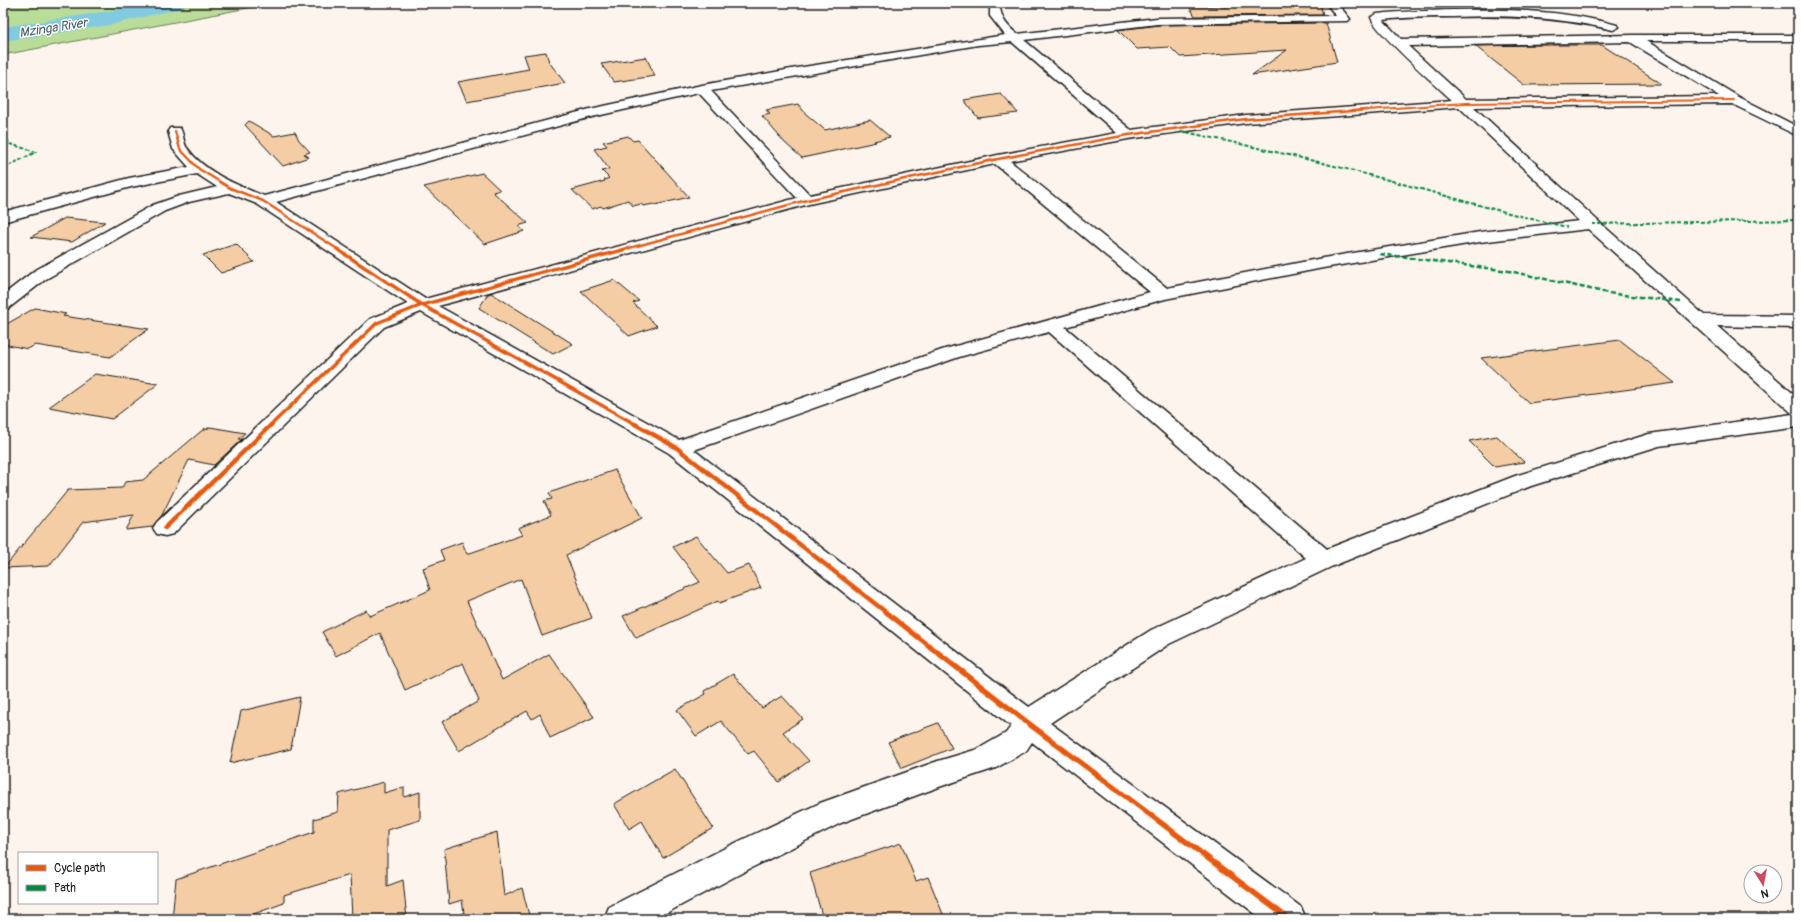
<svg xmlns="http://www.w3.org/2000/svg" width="1801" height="922" viewBox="0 0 1801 922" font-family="Pangolin,sans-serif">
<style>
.green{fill:#b9dd98;stroke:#6a7c5a}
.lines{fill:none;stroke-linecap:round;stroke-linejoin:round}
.river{fill:#81cae2;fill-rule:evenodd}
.building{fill:#f4cda4;stroke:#1c1c1c}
.minor-casing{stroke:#1c1c1c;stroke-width:3}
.minor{fill:#fff;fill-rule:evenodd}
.quiet-far1{stroke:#00873e;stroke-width:2;stroke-dasharray:4 2;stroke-linecap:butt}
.quiet{stroke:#00873e;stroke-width:2.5;stroke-dasharray:5 2.5;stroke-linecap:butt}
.cycleway-far4-casing{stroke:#fff;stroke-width:3.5}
.cycleway-far3-casing{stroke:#fff;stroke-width:4}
.cycleway-far2-casing{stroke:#fff;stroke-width:5.5}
.cycleway-far1-casing{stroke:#fff;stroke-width:7}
.cycleway-casing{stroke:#fff;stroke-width:8}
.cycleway-far4{stroke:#e8590c;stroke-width:2}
.cycleway-far3{stroke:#e8590c;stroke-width:2.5}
.cycleway-far2{stroke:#e8590c;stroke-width:3.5}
.cycleway-far1{stroke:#e8590c;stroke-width:4.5}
.cycleway{stroke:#e8590c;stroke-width:5.5}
.labels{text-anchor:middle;stroke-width:3;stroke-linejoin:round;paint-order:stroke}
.far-water-label{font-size:13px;font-style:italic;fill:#44626b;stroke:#fff}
</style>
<rect width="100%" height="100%" fill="#fdf5ed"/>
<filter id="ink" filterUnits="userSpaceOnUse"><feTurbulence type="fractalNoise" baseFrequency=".025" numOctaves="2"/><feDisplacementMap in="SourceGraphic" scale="8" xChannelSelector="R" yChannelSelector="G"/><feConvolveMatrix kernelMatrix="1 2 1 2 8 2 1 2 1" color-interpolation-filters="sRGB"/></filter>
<g filter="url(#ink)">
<path class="green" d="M3,3h271l-271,52z"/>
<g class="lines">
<path class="river" d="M144,3h40l-3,5 -71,17 -107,16v-14l107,-16z"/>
</g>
<g class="building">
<path d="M1228,3h92l3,12 -128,1 -6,-10 39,1z"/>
<path d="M1326,23l11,39 -85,13 35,-25 -107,7 -10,-10 -33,2 -19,-19 42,-5z"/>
<path d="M1538,45h64l60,39 -138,1 -49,-39z"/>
<path d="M546,52l3,10 16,21 -98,18 -9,-19 71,-13 -5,-14z"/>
<path d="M646,57l9,19 -41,6 -13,-18z"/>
<path d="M1001,94l17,19 -40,5 -14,-18z"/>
<path d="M798,104l8,10 19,16 45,-10 20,17 -16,4 2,1 -74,16 -17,-15 -23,-27 8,-2 -4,-4z"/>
<path d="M249,121l25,15 21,-4 4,8 11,12 -6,2 5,3 -26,9 -38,-41z"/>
<path d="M628,136l5,5 5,-1 51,57 -34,8 -1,-1 -11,2 -2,-2 -8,2 -5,-6 -25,8 -2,-2 -9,3 -20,-19 33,-9 -1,-1 5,-2 -7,-7 7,-2 -15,-20 13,-3 -4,-4z"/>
<path d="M482,173l18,17 -7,2 35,31 -10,3 6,5 -39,13 -61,-57z"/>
<path d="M65,218l40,4 -33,20 -41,-5z"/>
<path d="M236,244l18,18 -33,11 -18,-18z"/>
<path d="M614,280l25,21 -6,2 24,23 -28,10 -48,-45z"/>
<path d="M491,293l82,51 -20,10 -74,-46 9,-14z"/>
<path d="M35,308l31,6 -3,2 86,13 -39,28 -75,-12 -7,4 -25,-5v-18z"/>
<path d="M1620,340l55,43 -146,20 -48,-45z"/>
<path d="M95,374l63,10 -46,35 -63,-12z"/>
<path d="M210,427l35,6 -7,6h4l-28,26 -25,-5 -27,55 -10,12 -26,3 8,-15 -51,7 -34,44 -45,2 64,-78 54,-2 3,-6 18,-2 62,-52 -2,3z"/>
<path d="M1497,436l27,26 -29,5 -26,-26z"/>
<path d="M615,470l27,48 -76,37 26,63 -50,18 -21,-57 -54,22 35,79 47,-26 45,63 -44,21 -10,-24 -8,5 -5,-8 -68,40 -17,-29 37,-21 -16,-38 -58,27 -25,-57 -44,23 -14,-24 44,-22 4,6 60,-26 -7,-22 21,-8 -4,-10 22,-8 5,12 55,-19 -4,-7 33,-13 -7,-14 8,-2 -3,-6z"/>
<path d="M696,536l31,37 22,-8 12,23 -42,15 -1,-2 -82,37 -13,-22 77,-34 -27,-35z"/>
<path d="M733,674l29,34 20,-12 21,23 -20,13 26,29 -30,21 -25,-31 -6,3 -27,-33 -25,15 -19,-26 29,-16 -2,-3z"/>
<path d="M300,697l-9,52 -61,14 11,-52z"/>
<path d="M938,723l14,25 -50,20 -14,-26z"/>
<path d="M675,769l38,59 -50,30 -21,-37 -13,8 -15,-25z"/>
<path d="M384,782v11l20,-6v10l16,-5v28l-33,10v56l16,-6 4,39h-55l-2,-44 -66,20v8l-44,16h-68l4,-40 138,-47v-13l24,-7 1,-18z"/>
<path d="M497,832l7,64 18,-8 8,31h-79l13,-6 -2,-13 -13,4 -5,-55z"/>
<path d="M901,843l15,38 12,-4 17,42h-122l-13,-46z"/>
</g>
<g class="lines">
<g class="minor-casing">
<path id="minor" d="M1326,3h11l13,16 -2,2 -191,3 -133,16 107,90 115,-15 206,-15c-13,-12 -80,-71 -81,-83l6,-3c25,-3 51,-3 76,-4 56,-1 110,0 164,15l2,2 -6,3c-53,-13 -106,-15 -160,-13 -24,0 -47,0 -70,3l18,19 233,-4h164v6h-152l93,56 59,30v9l-66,-32 -258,3 124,114 106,94 94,1v12l-81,-2 81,72v29l-139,19 -128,40 -198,80 -164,78 -119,79 251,184 5,12h-44l-230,-177 -6,9 -30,17 -57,19 -98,36 -90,45 -96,51h-51l5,-12 120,-61 91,-43 118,-42 40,-12 28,-16 5,-7 -342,-273 -248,-141 -37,15 -211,207 -8,2 -8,-2 -4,-6 4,-6 213,-203 38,-15 -151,-100 -28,-11 -40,9 -24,9 -119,68 -37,29 -6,1v-14l31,-24 119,-66 26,-9 38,-9 -20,-13 -66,13 -128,35v-10l126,-34 60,-11 -16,-18 -5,-18 2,-3h10c4,6 3,15 7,20 18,25 50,37 77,48l326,-87 112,-24 95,-17 208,-33 -15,-19v-8l5,-3 5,3c2,12 8,19 17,26l140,-16 179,-2zM1012,42l105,91 -119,22 -188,40 -99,-104 267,-46zM1630,42l89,54 -253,3 -58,-53zM699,93l98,105 -372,101 -149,-97 316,-85zM1459,107l120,114 -99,11 -157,26 -156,30 -157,-127 118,-22 118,-16zM995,164l155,128 -205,57 -266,91 -241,-134 371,-102zM1588,229l205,185 -144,20 -134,42 -188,73 -262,-222 100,-28 158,-31 157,-26zM1049,332l257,226 -155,72 -122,77 -335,-257 265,-93z"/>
</g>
<use href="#minor" class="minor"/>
<g class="quiet-far1">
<path d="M1181,131c64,14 129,28 192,45 65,17 129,37 194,51"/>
<path d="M3,134l7,10 26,8 -26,13"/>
<path d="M1592,224l206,-4"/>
</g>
<path class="quiet" d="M1380,254l129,17 99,22 73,9"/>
<g class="cycleway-far4-casing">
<path id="cycleway-far4" d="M1353,111l112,-8 269,-3"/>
</g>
<g class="cycleway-far3-casing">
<g id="cycleway-far3">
<path d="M175,131l5,18 19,20 31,19 33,13 76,49"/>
<path d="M622,250l185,-50 191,-41 130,-24 118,-16 121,-9"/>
</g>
</g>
<g class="cycleway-far2-casing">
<g id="cycleway-far2">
<path d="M337,249l85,56 215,120"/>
<path d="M271,425l106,-102 45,-18 204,-56"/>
</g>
</g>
<g class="cycleway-far1-casing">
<g id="cycleway-far1">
<path d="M635,424l42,24 252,198"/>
<path d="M165,528l107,-104"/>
</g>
</g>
<g class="cycleway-casing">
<path id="cycleway" d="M928,645l100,78 261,196"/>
</g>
<use href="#cycleway-far4" class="cycleway-far4"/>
<use href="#cycleway-far3" class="cycleway-far3"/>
<use href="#cycleway-far2" class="cycleway-far2"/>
<use href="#cycleway-far1" class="cycleway-far1"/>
<use href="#cycleway" class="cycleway"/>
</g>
</g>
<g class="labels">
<g class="far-water-label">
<text transform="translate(53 27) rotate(-9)" y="5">Mzinga River</text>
</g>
</g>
<rect width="1801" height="922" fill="none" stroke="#fff" stroke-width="16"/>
<rect x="8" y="8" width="1785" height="906" fill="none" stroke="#1c1c1c" stroke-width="1.5" filter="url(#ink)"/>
<rect x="18" y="852" width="140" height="52" fill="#ffffff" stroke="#a4a4a4"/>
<rect x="26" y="865" width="20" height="6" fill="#e8590c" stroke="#a4a4a4"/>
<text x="54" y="872" font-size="12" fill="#1c1c1c">Cycle path</text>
<rect x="26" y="885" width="20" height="6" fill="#00873e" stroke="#a4a4a4"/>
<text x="54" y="892" font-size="12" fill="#1c1c1c">Path</text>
<g transform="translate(1763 884) rotate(169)"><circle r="19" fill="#ffffff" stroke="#a4a4a4"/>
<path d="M0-3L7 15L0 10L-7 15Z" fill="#d1495b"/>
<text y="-6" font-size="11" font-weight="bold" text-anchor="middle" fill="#1c1c1c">N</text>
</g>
</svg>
